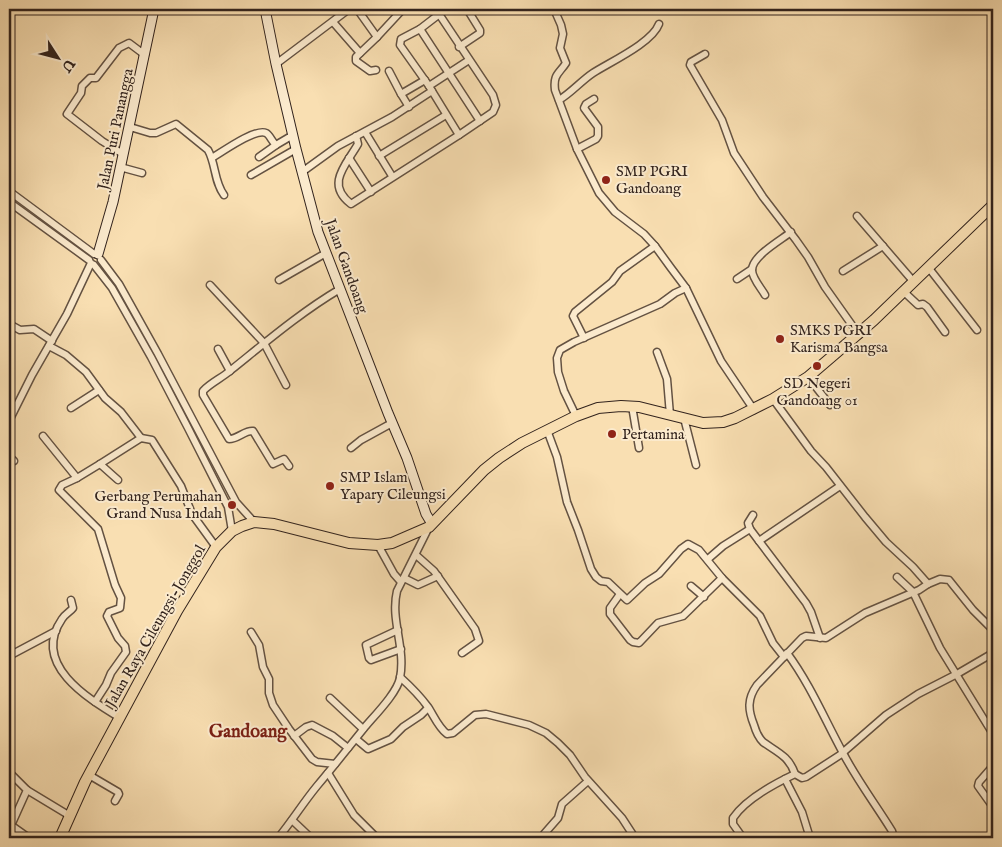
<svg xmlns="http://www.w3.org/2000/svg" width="1002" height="847" viewBox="0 0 1002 847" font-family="'IM FELL English',serif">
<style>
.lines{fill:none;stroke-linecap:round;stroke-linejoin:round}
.street-casing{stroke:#645242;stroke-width:9}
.secondary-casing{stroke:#32231d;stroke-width:11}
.primary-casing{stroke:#32231d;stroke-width:12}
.street{stroke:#fbeacd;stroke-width:6}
.secondary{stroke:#fbeacd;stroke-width:9}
.primary{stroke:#f9dfb2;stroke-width:10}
.poi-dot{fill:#8f2418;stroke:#fbeacd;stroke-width:2}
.labels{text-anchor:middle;stroke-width:4;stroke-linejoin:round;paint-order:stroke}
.street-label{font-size:15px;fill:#32231d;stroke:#fbeacd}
.poi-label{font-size:15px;fill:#32231d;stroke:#fbeacd;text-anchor:start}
.quarter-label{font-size:18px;font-weight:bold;fill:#7a1f14;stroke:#fbeacd}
</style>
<rect width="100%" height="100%" fill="#f9dfb2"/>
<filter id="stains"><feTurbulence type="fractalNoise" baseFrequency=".004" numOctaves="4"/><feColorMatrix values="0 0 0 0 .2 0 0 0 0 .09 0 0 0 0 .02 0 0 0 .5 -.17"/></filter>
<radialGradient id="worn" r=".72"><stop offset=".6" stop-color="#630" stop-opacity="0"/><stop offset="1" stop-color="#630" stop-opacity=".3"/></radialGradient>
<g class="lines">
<g class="street-casing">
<g id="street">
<path d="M357,9l20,28"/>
<path d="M446,9l-26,20 60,92"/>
<path d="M554,9l7,16 2,9 -3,14 6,15c-7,11 -13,11 -11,27l22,59 22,44 16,19 29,22 11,12 16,22 15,20 35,73 33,49"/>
<path d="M333,22l27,31"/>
<path d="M420,29l-19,10 -1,6 29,41"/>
<path d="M459,47l21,-14v-3l-13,-21"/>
<path d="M705,54l-14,8 -1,3 32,55 12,33 29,44 33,43 12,17 17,30 34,48"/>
<path d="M276,64l73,-55"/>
<path d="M376,70l-6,1 -14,-10v-4l21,-20 26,-28"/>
<path d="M389,71l12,23"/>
<path d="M432,91l27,44 34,-23 3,-7 -3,-10 -54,-81"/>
<path d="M559,100c12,-7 22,-19 34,-27 17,-11 59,-30 66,-49"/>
<path d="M409,107l-8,-13 24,-14"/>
<path d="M130,127l20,6h6l20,-9 32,26c8,14 6,32 16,45"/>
<path d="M365,132l27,44"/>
<path d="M356,136l2,8c-12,21 -33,40 -7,60l108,-69"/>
<path d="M577,149l19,-10 2,-3v-9l-14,-19 2,-4 8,-5"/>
<path d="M123,154l-21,-13 -35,-27 14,-21 1,-7 8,-8h6l23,-30 10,-5 16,12"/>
<path d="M379,156l67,-41"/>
<path d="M259,157l17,-12 17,-10"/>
<path d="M212,158c10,-6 43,-30 54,-25 4,2 6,9 10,12"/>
<path d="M349,158l22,34"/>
<path d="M120,167l22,6"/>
<path d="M302,172l36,-26 54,-29 40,-26 -3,-5 40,-26"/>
<path d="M251,175l45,-26"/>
<path d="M9,191l85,63"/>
<path d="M9,202l80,58"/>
<path d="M857,216l56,65"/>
<path d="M101,260l18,24 39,70 78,148 18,20"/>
<path d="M94,265l18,23 39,69 37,71 40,79 4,24"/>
<path d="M928,267l49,63"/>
<path d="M843,271l40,-25"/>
<path d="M737,279l15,-10"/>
<path d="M279,280l47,-27"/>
<path d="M210,285l54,58 22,42"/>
<path d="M903,291l15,14 5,-1 4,3 18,25"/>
<path d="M765,295c-4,-7 -13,-17 -13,-25 0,-14 29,-30 39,-38"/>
<path d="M9,324l11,6 14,-1 18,12"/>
<path d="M584,338l-11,-22 2,-4 37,-30 8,-11 35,-25"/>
<path d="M49,346l17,9 20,17 19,26 16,14 20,26"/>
<path d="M218,349l12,22"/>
<path d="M657,352l10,27 3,36"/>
<path d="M808,377l22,28"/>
<path d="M773,399l38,52 15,16 39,50 21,25 27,25 15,17 -9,6 -54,23 -39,25 -20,-2 -4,2 -45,47c-10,14 -9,25 -3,40 2,7 4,12 9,17 14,10 26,14 32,32"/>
<path d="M632,406l7,42"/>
<path d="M71,408l28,-18"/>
<path d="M576,416l-12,-25 -6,-19 -1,-14 3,-8 14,-8 86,-38 15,-11 11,-5"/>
<path d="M684,418l12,47"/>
<path d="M9,421l23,-46 35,-61 24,-51"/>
<path d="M547,430l10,27 10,45 11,28 13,39 5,8 5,4 7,1 19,18 18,-17 14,-9 22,-25 7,-5 11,6 23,28"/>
<path d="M43,436l34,42 -15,7 -3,5 39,39 17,56 6,13 -1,10 -11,4 -2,4 11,22 7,8 1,6 -15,21 -5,12 -11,17"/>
<path d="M351,448l10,-8 31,-17"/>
<path d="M9,456l5,5"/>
<path d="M289,466l-5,-7 -11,5 -20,-33c-8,-1 -15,8 -24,8l-26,-44v-4c7,-8 19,-13 28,-21 35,-28 70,-58 109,-81"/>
<path d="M77,478l23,-14"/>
<path d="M118,480l-18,-16 41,-26 11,2 29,46 11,28 24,33"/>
<path d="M750,529l-2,-6 5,-8"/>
<path d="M378,545l16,29 7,8"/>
<path d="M416,555l18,16 41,58 4,12 -17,12"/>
<path d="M708,559l15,-13 27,-17 9,12"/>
<path d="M897,577l16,15 27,56 53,86"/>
<path d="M404,578l14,7 20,-9"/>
<path d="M928,584l12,-5 9,1 24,30 20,20"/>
<path d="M691,586l13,11"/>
<path d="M620,594l-10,14v6l20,26 3,2 6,1 19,-20 25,-7 39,-38 38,38 13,27 11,14"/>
<path d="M71,600l2,8c-3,4 -8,6 -11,11 -31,45 25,79 58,99"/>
<path d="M398,630l-32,15 3,13 2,2 30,-11"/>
<path d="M251,632l8,13 4,22 6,12v14l4,12 16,24 23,30 5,3 18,2"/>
<path d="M820,638l-9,-26 -5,-9 -47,-62 81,-55"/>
<path d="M787,653c23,31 38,67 56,100 14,27 33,52 49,78l2,7"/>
<path d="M9,656l47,-25"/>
<path d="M400,677c10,9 20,19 28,30 6,9 10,20 19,27l6,-1 22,-18 11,-1 43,11 17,8 12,10 12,12 15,22 37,41 13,20"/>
<path d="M330,698l33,31"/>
<path d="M294,736l12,-9 6,-2 21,11 15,12"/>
<path d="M356,739l12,10 23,-10 12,-12 18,-12 7,-7"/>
<path d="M993,766l-14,16 -1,4 15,21"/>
<path d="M9,772l18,18 -18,40"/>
<path d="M328,773l26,42 23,23"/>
<path d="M89,775l29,17 1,2 -4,7"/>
<path d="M785,779l17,33 8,26"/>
<path d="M27,790l43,26"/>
<path d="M292,820l19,18"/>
<path d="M12,826l17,12"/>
<path d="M544,834l14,-16 4,-14 26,-23"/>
<path d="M278,838c14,-17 25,-35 39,-52 16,-19 32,-39 48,-59 10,-12 32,-34 35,-49 6,-30 -10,-58 -3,-87l32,-64"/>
<path d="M743,838l-10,-14v-6c12,-18 43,-35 62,-44l7,4 4,-1 34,-22 46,-40 32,-21 39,-20 36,-21"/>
</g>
</g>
<g class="secondary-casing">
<g id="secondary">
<path d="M265,9l11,55 20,85 22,83 70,181 19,45 19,56 6,10"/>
<path d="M98,254l15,-52 41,-193"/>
</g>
</g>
<g class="primary-casing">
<path id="primary" d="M60,838l25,-56 92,-171 39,-64 16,-16 10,-5 12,-4 20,2 75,19 29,2 14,-2 37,-16 55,-57 15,-12 23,-15 54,-27 22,-8 23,-2 18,1 64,16 20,-1 12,-4 38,-19 35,-22 28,-24 38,-33 119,-115"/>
</g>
<use href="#street" class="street"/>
<use href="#secondary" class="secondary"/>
<use href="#primary" class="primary"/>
</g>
<g class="poi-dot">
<circle cx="606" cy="180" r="5"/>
<circle cx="780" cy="339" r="5"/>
<circle cx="817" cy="366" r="5"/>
<circle cx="612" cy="434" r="5"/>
<circle cx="330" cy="486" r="5"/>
<circle cx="232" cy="505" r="5"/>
</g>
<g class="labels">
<g class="street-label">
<text transform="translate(115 129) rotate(-78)" y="5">Jalan Puri Panangga</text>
<text transform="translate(347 266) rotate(70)" y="5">Jalan Gandoang</text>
<text transform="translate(155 626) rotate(-60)" y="5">Jalan Raya Cileungsi-Jonggol</text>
</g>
<g class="poi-label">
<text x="616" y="176">SMP PGRI<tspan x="616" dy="17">Gandoang</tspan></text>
<text x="790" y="335">SMKS PGRI<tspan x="790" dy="17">Karisma Bangsa</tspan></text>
<text x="817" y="388" text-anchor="middle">SD Negeri<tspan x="817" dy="17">Gandoang 01</tspan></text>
<text x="622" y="439">Pertamina</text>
<text x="340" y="482">SMP Islam<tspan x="340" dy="17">Yapary Cileungsi</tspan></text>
<text x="222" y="501" text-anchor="end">Gerbang Perumahan<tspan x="222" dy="17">Grand Nusa Indah</tspan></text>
</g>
<g class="quarter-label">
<text x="248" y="737">Gandoang</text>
</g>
</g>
<rect width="1002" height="847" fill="none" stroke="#f9dfb2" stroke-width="30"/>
<rect x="10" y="10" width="982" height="827" fill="none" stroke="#32231d" stroke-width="2.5"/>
<rect x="15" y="15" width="972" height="817" fill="none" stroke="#32231d"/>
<g transform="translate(58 58) rotate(126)" stroke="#fbeacd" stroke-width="4" paint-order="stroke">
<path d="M0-4L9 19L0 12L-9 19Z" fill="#32231d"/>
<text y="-8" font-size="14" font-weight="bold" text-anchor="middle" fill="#32231d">U</text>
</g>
<rect width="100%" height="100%" filter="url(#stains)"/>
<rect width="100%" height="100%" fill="url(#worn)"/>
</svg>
